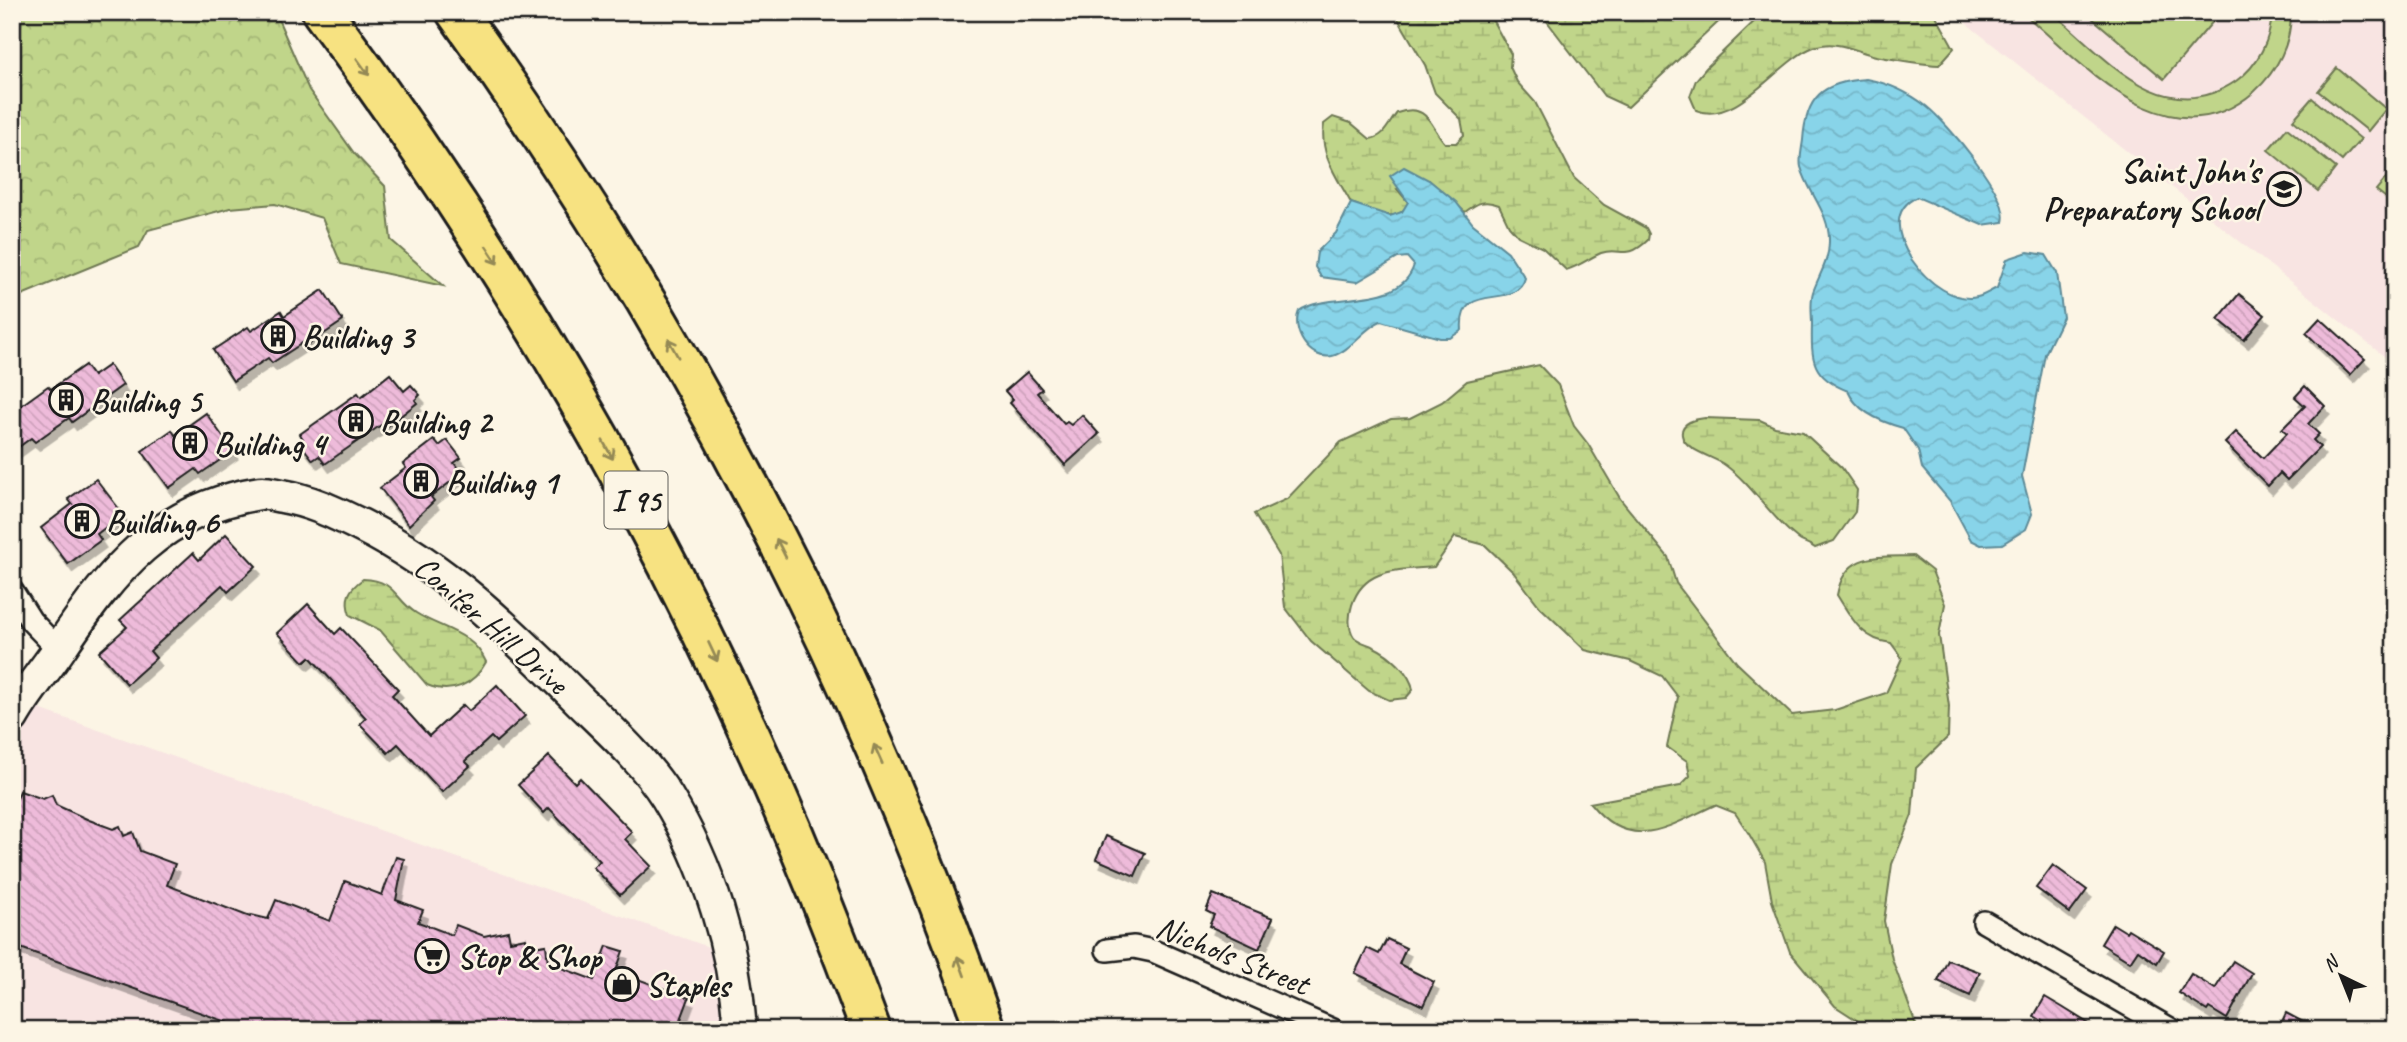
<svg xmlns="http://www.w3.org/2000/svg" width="2407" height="1042" viewBox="0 0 2407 1042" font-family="Caveat,sans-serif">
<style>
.built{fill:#f8e4e2}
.grass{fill:#c0d58a;stroke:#6e7853;stroke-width:2}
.forest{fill:url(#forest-crowns);stroke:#6e7853;stroke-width:2}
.wetland{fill:url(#wetland-marsh);stroke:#6e7853;stroke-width:2}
.water{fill:url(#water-waves);stroke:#5d8a97;stroke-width:2}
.building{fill:url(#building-back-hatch);stroke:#1c1c1c;stroke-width:2;filter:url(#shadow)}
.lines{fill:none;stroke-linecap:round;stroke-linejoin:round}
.street-casing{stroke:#1c1c1c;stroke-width:26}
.secondary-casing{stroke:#1c1c1c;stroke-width:37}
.highway-casing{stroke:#1c1c1c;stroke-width:44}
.street{stroke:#fcf5e5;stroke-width:21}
.secondary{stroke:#fcf5e5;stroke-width:32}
.highway{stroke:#f7e281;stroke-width:38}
.oneway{stroke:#948954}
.labels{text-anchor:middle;stroke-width:5;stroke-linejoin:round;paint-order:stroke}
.shield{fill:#fcf5e5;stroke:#5f5d58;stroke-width:2}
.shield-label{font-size:32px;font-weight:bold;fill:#1c1c1c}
.poi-label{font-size:33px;font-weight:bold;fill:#1c1c1c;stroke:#fcf5e5;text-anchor:start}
.street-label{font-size:33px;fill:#1c1c1c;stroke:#fcf5e5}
</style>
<defs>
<pattern id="forest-crowns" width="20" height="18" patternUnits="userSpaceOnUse" patternTransform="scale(1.75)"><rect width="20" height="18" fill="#c0d58a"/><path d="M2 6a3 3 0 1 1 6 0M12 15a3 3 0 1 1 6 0" fill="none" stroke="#a4b676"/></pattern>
<pattern id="wetland-marsh" width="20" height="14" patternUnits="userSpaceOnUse" patternTransform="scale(1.75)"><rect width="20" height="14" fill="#c0d58a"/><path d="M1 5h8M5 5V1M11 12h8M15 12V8" fill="none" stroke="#a4b676"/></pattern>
<pattern id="water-waves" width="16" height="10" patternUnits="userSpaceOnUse" patternTransform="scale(1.75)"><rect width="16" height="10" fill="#88d4e9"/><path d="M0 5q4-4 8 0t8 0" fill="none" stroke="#75b5c7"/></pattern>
<pattern id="building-back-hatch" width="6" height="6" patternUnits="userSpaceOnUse" patternTransform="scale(1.75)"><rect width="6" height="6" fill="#eebbda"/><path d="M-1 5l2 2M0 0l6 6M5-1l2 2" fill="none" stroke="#cca0ba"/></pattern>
<filter id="shadow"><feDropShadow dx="4.5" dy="8" stdDeviation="0" flood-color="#0004"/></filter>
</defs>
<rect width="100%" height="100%" fill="#fcf5e5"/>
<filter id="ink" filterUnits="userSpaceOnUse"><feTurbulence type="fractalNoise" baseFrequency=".0143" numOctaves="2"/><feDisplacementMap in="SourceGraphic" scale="14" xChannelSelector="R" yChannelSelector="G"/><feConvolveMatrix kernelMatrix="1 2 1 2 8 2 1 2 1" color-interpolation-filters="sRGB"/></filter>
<g filter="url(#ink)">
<g class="built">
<path d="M1952,12h443v353z"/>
<path d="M28,705l692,246 7,79h-715v-295z"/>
</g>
<g class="grass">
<path d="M2022,12h30c52,44 111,119 184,69 22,-15 35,-42 36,-69h19c0,32 -14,59 -37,80 -85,73 -171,-28 -232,-80z"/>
<path d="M2085,12h136l-57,67z"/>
<path d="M2337,68l49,41 -18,22 -50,-40z"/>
<path d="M2312,98l49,41 -19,22 -49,-41z"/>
<path d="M2287,128l49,40 -18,23 -50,-41z"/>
<path d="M2395,167v38l-19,-15z"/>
</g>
<path class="forest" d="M12,12h263l34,78 45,63 31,33 6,54 52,46 -102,-22 -19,-46 -47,-14 -45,4 -82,22 -9,17 -127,52z"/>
<g class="wetland">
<path d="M1394,12h94l23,42 -1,13 7,15 18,20 39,76 30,27 42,23 3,6 -1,6c-23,22 -27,6 -47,13 -12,5 -21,13 -35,17l-23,-22 -25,-12 -9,-10 -10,-21c-15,-6 -22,-2 -34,7l-36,-32 -32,9 11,13c-9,26 -39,7 -57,1 -14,-26 -32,-48 -27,-79l9,-7 18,6 19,16c15,-2 18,-15 27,-26 32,-11 33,14 48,30h11l8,-8 -3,-16 -26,-26 -10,-28z"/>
<path d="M1540,12h189l-101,95 -24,-11z"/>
<path d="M1764,12h170l20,36 -15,17c-21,-1 -42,-5 -63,-9 -21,-5 -40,-17 -62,-9 -36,13 -77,80 -118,63l-6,-14 6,-16 10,-12z"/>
<path d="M1539,365l19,20 16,41 14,18 33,56 47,57 8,26 61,80 55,52 43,-5 51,-17 16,-35 -11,-15c-29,-3 -39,-24 -54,-48 8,-43 39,-38 76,-39l19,15 13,33 -6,31 10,71 -1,31 -32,31 -4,47 -20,49 -8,57 8,38 26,71h-46l-37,-24 -45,-54 -18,-51 -7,-39 -16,-28 -14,-21 -20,-8c-48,22 -84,49 -125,-2l90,-17 10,-10 -3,-15 -20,-14 11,-50 -16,-21 -32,-15 -45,-11 -45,-43 -27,-35 -28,-27 -30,-8 -21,30c-34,3 -70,0 -82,38 -3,10 -4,23 2,32 6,6 13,6 20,10 15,7 37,26 39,43l-7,8 -17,2 -20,-9 -58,-50 -26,-34 -6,-52 -25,-41 33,-15 54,-57 50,-23 19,-1 32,-16 25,-21z"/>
<path d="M1705,418l55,2 15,7 28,5 39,36 15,22 -2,22 -21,29 -19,7c-6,-5 -13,-5 -18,-10 -27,-21 -44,-53 -72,-73 -11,-8 -41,-15 -43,-30 -2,-13 14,-16 23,-17z"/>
<path d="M363,579c33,1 31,20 53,34 25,16 57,19 70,49 -12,23 -35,33 -59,23l-47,-55 -30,-15c-6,-17 -1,-26 13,-36z"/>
</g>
<g class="water">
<path d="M1866,79c22,4 42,13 60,27 20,16 85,90 77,116l-21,3 -65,-28c-51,23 17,111 60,100 6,-1 13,-6 20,-9l10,-29 21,-7 18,3 11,18 6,44 -18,37 -23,122 10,38 -6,15 -24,15 -21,1 -10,-5 -21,-39 -28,-33 -4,-18 -15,-22c-22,-6 -46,-16 -55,-37 -36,-14 -37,-30 -36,-67 0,-10 -2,-22 1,-32 6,-17 16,-31 16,-50 1,-29 -21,-49 -28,-75 -2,-8 1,-18 2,-27 3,-43 19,-58 63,-61z"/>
<path d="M1404,167l25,13 27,22 17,22 35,28 17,26c-9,34 -67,1 -63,52l-12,8h-10l-59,-17c-18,7 -30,30 -49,35 -23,5 -41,-26 -33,-45 30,-21 101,0 115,-46l-7,-8 -9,1 -41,24 -36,-5 -6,-10 2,-15 19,-19 15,-30 39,13 12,-4 6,-10 -18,-26z"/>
</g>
<g class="building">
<path d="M323,290l20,31 -34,23 -2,-4 -35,23 -4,-5 -35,23 -20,-31 35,-23 3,4 30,-20 3,5z"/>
<path d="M2239,294l26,21 -21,25 -26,-21z"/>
<path d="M2320,318l45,41 -15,16 -44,-42z"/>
<path d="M85,365l8,11 16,-11 14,20 -51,37 -3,-4 -34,24 -4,-4 -19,14v-40l36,-26 3,3z"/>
<path d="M1027,372l15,17 -5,4 27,31 3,-2 4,3 11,-10 17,19 -34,31 -55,-62 3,-3 -8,-9z"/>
<path d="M390,374l14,17 7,-6 9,10 -5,5 2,3 -33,26 -3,-4 -56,39 -6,-8 -6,4 -14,-18 4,-3 -3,-5 58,-41 3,4z"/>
<path d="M2305,386l20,20 -17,18 11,10 -6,6 7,7 -33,33 -7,-7 -12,13 -43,-43 11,-11 27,26 24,-25 -5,-4 23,-23 -10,-9z"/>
<path d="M206,413l27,38 -33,23 -4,-5 -27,19 -27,-37 30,-21 3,5z"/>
<path d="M434,440l5,6 8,-6 14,18 -7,5 8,10 -31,24 3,4 -25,24 -29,-37 26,-20 -3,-4z"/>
<path d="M96,479l27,35 -26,20 4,6 -33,24 -27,-36 31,-24 -4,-5z"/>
<path d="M226,534l30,32 -28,26 -6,-7 -72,66 6,7 -29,26 -28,-32 28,-25 -7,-7 73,-67 6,7z"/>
<path d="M308,604l27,30 6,-6 57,61 -6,6 37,41 34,-31 6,6 28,-26 28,31 -29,26 -5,-5 -26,24 5,5 -28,26 -44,-48 -10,9 -28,-29 6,-6 -56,-61 -6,5 -27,-29z"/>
<path d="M549,756l26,27 5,-5 52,54 -7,7 26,27 -31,29 -27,-28 7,-6 -51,-53 -5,5 -26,-28z"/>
<path d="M20,791l23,8 9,-4 4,10 33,15 24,9 7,-3 4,10 9,-4 7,19 35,13 -8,21 83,32 1,-2 17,4 8,-19 54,21 15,-40 37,14 14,-38 8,2 -8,41 27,10 -5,12 34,13 4,-10 28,11 24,-5 2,10 16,-3 2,10 18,-3 2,18 46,17 13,-34 16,5 -7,20 73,27 -12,32h-428l-237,-85v-135z"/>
<path d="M1106,836l39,17 -10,23 -39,-17z"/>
<path d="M2053,865l34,25 -17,23 -34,-25z"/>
<path d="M1213,894l60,24 -14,31 -50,-23 5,-11 -8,-4z"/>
<path d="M2113,924l13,8 2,-3 36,22 -7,12 -19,-13 -8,12 -29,-18z"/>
<path d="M1387,939l19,9 -7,16 35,18 -11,24 -68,-33 12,-25 12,6z"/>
<path d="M1948,960l32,12 -10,24 -32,-15z"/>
<path d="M2233,961l19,12 -25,46 -18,-11 -2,3 -28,-18 12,-19 24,15z"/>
<path d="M2045,997l17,10 37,23h-42l-23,-14z"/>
<path d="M2286,1013l32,17h-40z"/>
</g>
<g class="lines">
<g class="street-casing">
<g id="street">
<path d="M12,591l19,30 28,29"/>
<path d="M1984,922l188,108"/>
<path d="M1107,950l27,-3 19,4 180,79"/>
</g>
</g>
<g class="secondary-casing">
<path id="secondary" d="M12,717c14,-25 32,-45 48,-69 53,-79 100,-139 200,-155 7,-1 15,2 22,3 29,5 51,16 78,29 87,43 153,109 221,177 30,29 64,60 86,95 42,69 68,153 73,233"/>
</g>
<g class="highway-casing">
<g id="highway">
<path d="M322,12c235,314 414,650 549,1018"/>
<path d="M456,12c224,311 404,655 529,1018"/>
</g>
</g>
<use href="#street" class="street"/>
<use href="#secondary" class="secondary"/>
<use href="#highway" class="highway"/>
</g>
<defs><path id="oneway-shaft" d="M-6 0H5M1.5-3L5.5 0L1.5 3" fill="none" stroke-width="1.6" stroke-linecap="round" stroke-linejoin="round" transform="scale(1.75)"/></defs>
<g class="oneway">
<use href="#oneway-shaft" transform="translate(363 67) rotate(54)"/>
<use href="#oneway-shaft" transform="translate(492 255) rotate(57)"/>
<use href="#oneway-shaft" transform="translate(673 348) rotate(-119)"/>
<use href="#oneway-shaft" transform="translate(608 450) rotate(61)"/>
<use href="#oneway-shaft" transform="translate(781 548) rotate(-117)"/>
<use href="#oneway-shaft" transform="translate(713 652) rotate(65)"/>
<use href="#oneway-shaft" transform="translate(878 754) rotate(-114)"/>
<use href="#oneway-shaft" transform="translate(961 966) rotate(-110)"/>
</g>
</g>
<defs>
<g id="school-ring" transform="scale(1.75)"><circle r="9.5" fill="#fcf5e5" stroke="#1c1c1c" stroke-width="1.5"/><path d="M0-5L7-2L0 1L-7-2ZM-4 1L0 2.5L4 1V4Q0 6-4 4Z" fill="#1c1c1c"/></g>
<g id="building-ring" transform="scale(1.75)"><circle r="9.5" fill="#fcf5e5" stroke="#1c1c1c" stroke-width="1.5"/><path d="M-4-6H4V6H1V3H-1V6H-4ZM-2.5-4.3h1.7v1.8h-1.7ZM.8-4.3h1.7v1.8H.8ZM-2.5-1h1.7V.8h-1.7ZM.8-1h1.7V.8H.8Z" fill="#1c1c1c"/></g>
<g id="supermarket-ring" transform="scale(1.75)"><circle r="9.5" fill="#fcf5e5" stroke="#1c1c1c" stroke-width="1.5"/><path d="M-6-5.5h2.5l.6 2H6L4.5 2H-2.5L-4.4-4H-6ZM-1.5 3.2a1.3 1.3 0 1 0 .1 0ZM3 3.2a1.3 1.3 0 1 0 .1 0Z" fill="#1c1c1c"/></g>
<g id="shop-ring" transform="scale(1.75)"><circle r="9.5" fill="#fcf5e5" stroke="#1c1c1c" stroke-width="1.5"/><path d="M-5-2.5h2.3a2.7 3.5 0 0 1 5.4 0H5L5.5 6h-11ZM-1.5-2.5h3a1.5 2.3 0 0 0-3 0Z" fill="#1c1c1c"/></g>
</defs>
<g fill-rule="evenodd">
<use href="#school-ring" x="2284" y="189"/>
<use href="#building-ring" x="278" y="336"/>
<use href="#building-ring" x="66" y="400"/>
<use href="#building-ring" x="356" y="421"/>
<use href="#building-ring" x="190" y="443"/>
<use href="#building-ring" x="421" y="481"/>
<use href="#building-ring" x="82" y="521"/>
<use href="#supermarket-ring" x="432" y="956"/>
<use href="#shop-ring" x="622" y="984"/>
</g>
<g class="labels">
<rect class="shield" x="604.5" y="471.5" width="63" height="57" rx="5"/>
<g class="shield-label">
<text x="636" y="511">I 95</text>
</g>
<g class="poi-label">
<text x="2260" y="182" text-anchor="end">Saint John's<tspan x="2260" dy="38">Preparatory School</tspan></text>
<text x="302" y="348">Building 3</text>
<text x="90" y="412">Building 5</text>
<text x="380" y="433">Building 2</text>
<text x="214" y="455">Building 4</text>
<text x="446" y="493">Building 1</text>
<text x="106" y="533">Building 6</text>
<text x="457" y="968">Stop &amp; Shop</text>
<text x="646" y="996">Staples</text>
</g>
<g class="street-label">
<text transform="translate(492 624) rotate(41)" y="12">Conifer Hill Drive</text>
<text transform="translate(1233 954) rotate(22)" y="12">Nichols Street</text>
</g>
</g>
<rect width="2407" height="1042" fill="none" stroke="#fcf5e5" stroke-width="42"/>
<rect x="21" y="21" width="2365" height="1000" fill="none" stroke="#1c1c1c" stroke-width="2.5" filter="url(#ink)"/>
<g transform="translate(2341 976) rotate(317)" stroke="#fcf5e5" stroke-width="5" paint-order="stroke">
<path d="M0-5L12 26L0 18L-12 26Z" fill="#1c1c1c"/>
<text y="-10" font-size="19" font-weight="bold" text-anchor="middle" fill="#1c1c1c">N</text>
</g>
</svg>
